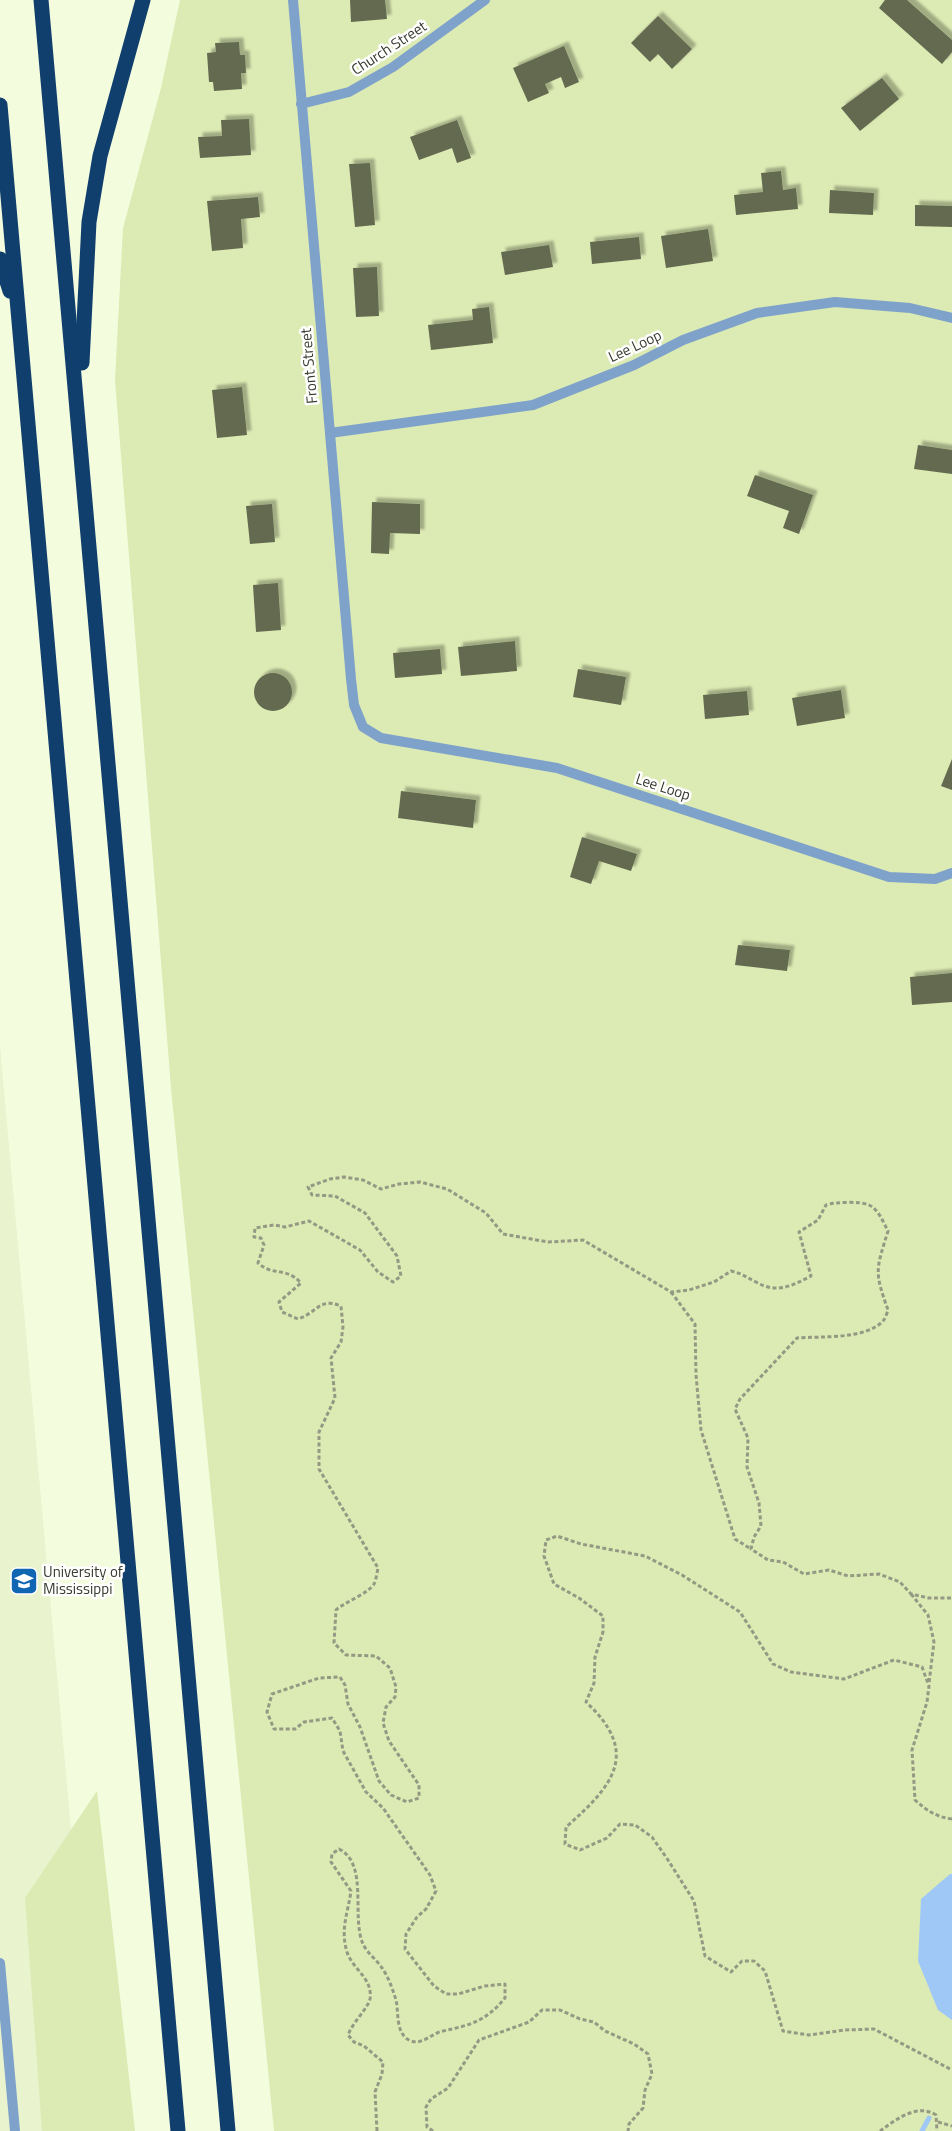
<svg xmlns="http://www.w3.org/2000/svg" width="952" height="2131" viewBox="0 0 952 2131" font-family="'Titillium Web',sans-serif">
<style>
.built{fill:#e9f3ce}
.green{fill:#dceab3}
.water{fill:#a0c8f7}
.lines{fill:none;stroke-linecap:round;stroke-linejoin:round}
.stream{stroke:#a0c8f7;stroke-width:5}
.building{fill:#636a50;filter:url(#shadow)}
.path{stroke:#949984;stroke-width:3;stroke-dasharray:4 2.5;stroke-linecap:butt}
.minor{stroke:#7fa2cb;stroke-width:10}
.motorway{stroke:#103f6e;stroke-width:15}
.labels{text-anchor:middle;stroke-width:5;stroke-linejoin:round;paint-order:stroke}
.street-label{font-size:15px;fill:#383b2f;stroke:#fff}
.poi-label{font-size:15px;fill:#383b2f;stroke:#fff;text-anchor:start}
</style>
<defs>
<filter id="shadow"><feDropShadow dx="4.5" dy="-4.5" stdDeviation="1" flood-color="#0004"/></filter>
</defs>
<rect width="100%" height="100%" fill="#f4fcde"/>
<path class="built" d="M0,1046l97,1070 2,15h-99z"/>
<g class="green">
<path d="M180,0h772v2131h-678l-103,-1043 -56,-708 8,-152 38,-140z"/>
<path d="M97,1791l38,340h-93l-17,-233z"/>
</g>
<path class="water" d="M950,1874h2v146l-14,-10 -20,-49 3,-62z"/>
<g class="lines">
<path class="stream" d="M922,2131l7,-13"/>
</g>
<g class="building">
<path d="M350,0h35l2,19 -36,3z"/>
<path d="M885,0h22l45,40v12l-10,12 -63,-56z"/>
<path d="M658,16l34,33 -20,20 -14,-15 -8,8 -19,-19z"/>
<path d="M239,42l1,13h5l1,18h-5l1,16 -28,2 -1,-9h-4l-2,-29 9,-1 -1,-9z"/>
<path d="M564,46l15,36 -14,6 -4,-11 -16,7 4,9 -21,9 -15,-34z"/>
<path d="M882,78l17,21 -39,32 -19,-23z"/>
<path d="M249,119l2,36 -51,3 -2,-21 24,-1 -1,-16z"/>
<path d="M457,120l14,38 -14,5 -5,-15 -33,12 -9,-23z"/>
<path d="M370,163l5,62 -20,2 -6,-63z"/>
<path d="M781,171l2,19 13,-2 2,21 -62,6 -2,-20 29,-3 -2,-19z"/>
<path d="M830,190l44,3 -1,22 -44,-2z"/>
<path d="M258,197l2,20 -19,2 2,29 -31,3 -5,-50z"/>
<path d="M915,205l37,1v21l-37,-1z"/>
<path d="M708,229l5,32 -47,7 -5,-32z"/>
<path d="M639,237l2,22 -49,5 -2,-22z"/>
<path d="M549,245l4,22 -48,8 -4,-23z"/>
<path d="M377,267l2,49 -23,1 -3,-49z"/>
<path d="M489,307l4,36 -62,7 -3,-25 45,-5 -1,-11z"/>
<path d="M242,387l5,48 -30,3 -5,-48z"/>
<path d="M918,445l34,5v24l-38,-5z"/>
<path d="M755,475l58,20 -14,39 -16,-6 6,-17 -42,-15z"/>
<path d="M372,502l48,2v30l-30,-1 -1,21 -18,-1z"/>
<path d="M272,504l3,38 -25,2 -4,-38z"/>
<path d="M278,583l3,47 -25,2 -3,-47z"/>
<path d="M515,641l2,30 -56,5 -3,-29z"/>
<path d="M440,649l2,25 -47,4 -2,-25z"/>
<path d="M578,669l48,8 -5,28 -48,-8z"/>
<circle cx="273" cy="692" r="19"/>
<path d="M841,690l4,28 -48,8 -5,-28z"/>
<path d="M747,691l2,24 -44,4 -2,-24z"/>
<path d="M952,759v31l-11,-4z"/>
<path d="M401,791l75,9 -3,28 -75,-10z"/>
<path d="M582,837l55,17 -6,17 -32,-10 -8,23 -21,-7z"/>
<path d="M738,945l52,5 -3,21 -52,-6z"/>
<path d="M952,973v29l-40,3 -2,-28z"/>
</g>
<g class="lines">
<g class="path">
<path d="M671,1292l24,32 1,51 5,55 34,109 16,10"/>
<path d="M911,1594l17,21 6,27 -5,41"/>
<path d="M952,1819c-16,-2 -26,-9 -37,-19l-3,-50 15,-48 2,-16 -7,-19 -28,-7 -50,19 -53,-7 -18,-8 -33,-52 -58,-37 -37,-19 -64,-12 -24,-8 -11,4 -2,16 10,28 25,14 24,18v16l-8,25 -1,26 -8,19c55,51 27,84 -20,125l-1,17 15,6 27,-12 13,-14 15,1 17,12 16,23 26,41 11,55 26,16 11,-11h12l11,10 18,60 26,4 36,-5 29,-1 78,41"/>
<path d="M938,2122l14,4"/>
<path d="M377,2131l-2,-39 7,-18 1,-12 -19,-16 -10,-4 -6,-7c5,-13 20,-27 22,-36 3,-21 -17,-29 -23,-47 -7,-23 1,-39 4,-61l-20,-29 1,-8 7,-5c30,15 12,68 24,95 4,9 14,16 19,24 6,8 11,22 14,32 3,12 -1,35 15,41 12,4 21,-8 32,-10 28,-6 43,-10 62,-33v-14l-20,2 -27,8h-12l-12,-8 -29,-37 1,-15 11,-17 9,-8 10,-18 -6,-16 -47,-67 -17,-16 -23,-41 -3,-20 -8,-13 -28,4 -9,7h-21l-7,-17 5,-18 47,-16 21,-1 5,8 3,19 12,23 19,54 12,14 16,7 12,-4v-13l-30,-44 -6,-18 3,-16 9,-10 1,-10 -6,-19 -14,-12 -30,-1 -12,-12 2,-33c9,-8 33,-17 38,-26 2,-4 3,-11 4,-16l-59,-99v-37l16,-34 -4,-40 10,-16 2,-15 -2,-21c-22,-9 -24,7 -43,13l-16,-7 -3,-10 22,-19c-16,-17 -27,-6 -43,-20l6,-18 -3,-7 -7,-1 1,-9 19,-3 11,2 24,-6 51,29 18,22 15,10 8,-6 -4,-20 -32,-43 -30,-17 -23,-1 -4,-8 22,-8 14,-2 19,3 18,9 18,-5 21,-2 27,7 39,24 17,21 45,8 35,-2 88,52 18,-2 25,-8 17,-11c10,2 15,6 25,11 20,12 36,4 55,-6l-12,-44 19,-12 8,-15c8,-3 35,-4 43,0 10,5 14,17 19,26 -12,39 -14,40 0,79 -1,3 -3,9 -5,11 -18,19 -62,15 -86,17l-57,61 -5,10 13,29 -1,29 12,36 2,23 -7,11 -3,12 17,11 15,2 21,12 25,-4 19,6 31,-2 21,8 11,12 18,4h23"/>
<path d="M433,2131l-6,-4 -1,-20 5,-8 17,-11 31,-48 50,-18 13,-12h18l20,9 14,3 11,9 29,13 14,10 4,20 -7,16 -2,18 -14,16 -1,7"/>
<path d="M880,2131c17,-12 37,-28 56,-16l1,16"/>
</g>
<g class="minor">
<path d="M293,0l58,679 3,26 9,22 18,11 176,30 332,109 46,2 17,-6"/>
<path d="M301,104l48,-12 44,-25 92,-67"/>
<path d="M330,433l203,-28 101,-40 49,-25 74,-27 78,-11 75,6 42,10"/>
<path d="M0,1963l15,168"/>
</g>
<g class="motorway">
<path d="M41,0l187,2131"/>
<path d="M0,105l178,2026"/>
<path d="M0,259l10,32"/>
<path d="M82,363l7,-141 11,-66 43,-156"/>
</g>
</g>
<defs>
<g id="university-square" transform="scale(1.4375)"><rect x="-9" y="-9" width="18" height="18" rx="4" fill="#1166b3" stroke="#fff"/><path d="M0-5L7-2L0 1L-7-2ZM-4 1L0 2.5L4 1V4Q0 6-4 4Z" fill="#fff"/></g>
</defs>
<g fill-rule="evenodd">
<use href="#university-square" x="24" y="1581"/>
</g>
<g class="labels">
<g class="street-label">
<text transform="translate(389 48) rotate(-33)" y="5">Church Street</text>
<text transform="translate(635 346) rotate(-25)" y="5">Lee Loop</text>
<text transform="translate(309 366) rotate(-95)" y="5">Front Street</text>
<text transform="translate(663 787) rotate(18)" y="5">Lee Loop</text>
</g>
<g class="poi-label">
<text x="43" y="1577">University of<tspan x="43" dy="17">Mississippi</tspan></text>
</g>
</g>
</svg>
